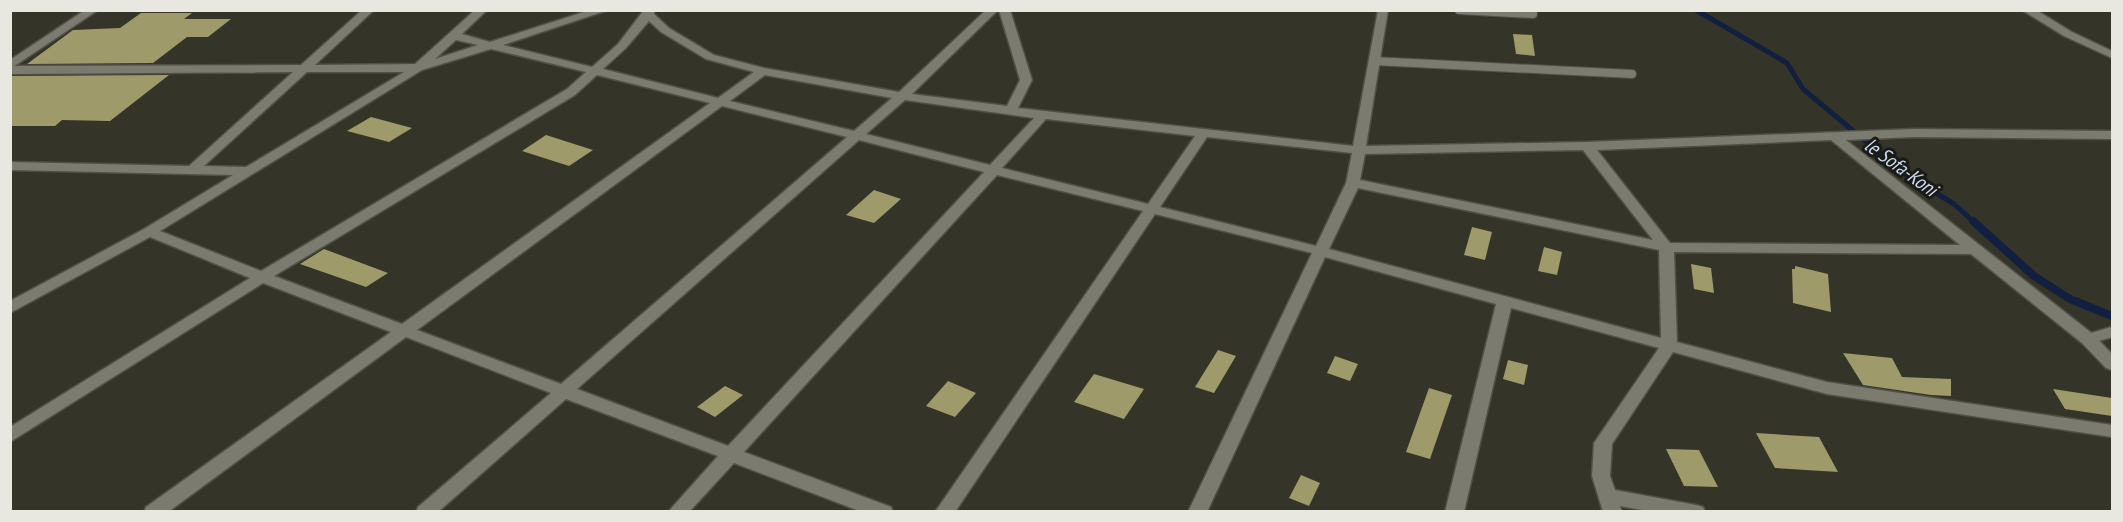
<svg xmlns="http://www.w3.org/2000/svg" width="2123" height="522" viewBox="0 0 2123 522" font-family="'PT Sans Narrow',sans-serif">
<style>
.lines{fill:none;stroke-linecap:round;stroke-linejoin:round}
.stream-far1{stroke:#111f41;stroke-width:5}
.stream{stroke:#111f41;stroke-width:8}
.building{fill:#9e9a69}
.service-far1-casing{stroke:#515047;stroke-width:10}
.service-casing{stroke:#515047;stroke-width:13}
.minor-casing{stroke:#515047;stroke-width:3}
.tertiary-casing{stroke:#515047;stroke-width:3}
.service-far1{stroke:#7c7b6f;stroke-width:8}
.service{stroke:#7c7b6f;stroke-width:10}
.minor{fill:#7c7b6f;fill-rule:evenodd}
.tertiary{fill:#7c7b6f;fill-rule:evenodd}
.labels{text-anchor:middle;stroke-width:6;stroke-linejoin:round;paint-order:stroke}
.water-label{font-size:20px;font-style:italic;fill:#cbd8f2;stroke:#1b1b16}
</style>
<rect width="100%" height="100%" fill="#353429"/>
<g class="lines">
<path class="stream-far1" d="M1696,10l91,53 16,26 102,85 49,30 21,19"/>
<path class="stream" d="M1973,221l61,55 36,23 42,17"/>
</g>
<g class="building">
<path d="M141,13h51l-8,6h47l-23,18h-21l-34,26 -126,1 46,-34 47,-2z"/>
<path d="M1513,34l19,1 3,21 -19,-2z"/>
<path d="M169,75l-59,46 -48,-1 -7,6h-45v-50z"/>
<path d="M371,117l41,11 -23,14 -42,-11z"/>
<path d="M546,135l47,15 -24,16 -47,-15z"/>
<path d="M874,190l27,9 -27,24 -28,-8z"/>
<path d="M1472,227l20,5 -7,28 -21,-5z"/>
<path d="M1544,247l18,5 -5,23 -19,-4z"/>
<path d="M324,249l64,24 -22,14 -66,-23z"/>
<path d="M1691,264l20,4 3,25 -20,-4z"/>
<path d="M1795,266l33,8 3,38 -38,-9 -1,-34h3z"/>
<path d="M1218,350l18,6 -22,37 -19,-6z"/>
<path d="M1843,353l49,5 10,19 49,2v17l-20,-1 -68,-10z"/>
<path d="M1335,356l23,8 -8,17 -23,-8z"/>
<path d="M1508,360l20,5 -4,20 -21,-6z"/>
<path d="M1094,374l50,15 -20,30 -50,-17z"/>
<path d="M948,381l28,12 -21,24 -29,-11z"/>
<path d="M725,386l18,9 -28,22 -18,-10z"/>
<path d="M1429,388l23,7 -22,64 -24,-7z"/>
<path d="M2053,389l59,9v18l-47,-7z"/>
<path d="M1756,433l63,4 19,35 -63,-4z"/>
<path d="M1666,449l33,1 19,37 -34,-1z"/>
<path d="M1301,475l19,8 -11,23 -20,-8z"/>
</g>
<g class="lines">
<g class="service-far1-casing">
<g id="service-far1">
<path d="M1459,10l74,4"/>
<path d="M1374,61l258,13"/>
</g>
</g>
<g class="service-casing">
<path id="service" d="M2088,339l24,-7"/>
</g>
<g class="minor-casing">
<g id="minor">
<path d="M362,10h12l-59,55 100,-1 60,-54h12l-25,24 28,8 100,-32h18l-105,35 89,22 26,-23 26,-34h10v4l15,14 45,27 50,13 135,24 87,-82h12l-86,84 95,12 13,-26 -21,-70h11l22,70 -14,28 335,38 25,-136h10l-22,136 221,-4 326,-13 199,2v8l-199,-2 -67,3 248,195 18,19v16l-6,-2 -24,-25 -111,-89 -297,-2 3,90 150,40 285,43v12l-285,-43 -154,-42 -61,92 -2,32 5,14 81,15 7,2 2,5h-52l-33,-6 2,6h-19l-11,-36 2,-33 65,-95 -148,-40 -47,204h-19l51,-208 -171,-47 -118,255h-19l124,-259 -157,-39 -200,298h-20l208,-301 -146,-36 -253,277 147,55 2,5h-31l-128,-49 -45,49h-21l50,-56 -152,-57 -128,113h-22l2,-5 133,-114 -145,-56 -238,175h-24l2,-5 245,-175 -128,-49 -253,159v-15l240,-149 -100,-41 -140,76v-12l134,-72 89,-54 -223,-5v-8l179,4 104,-94 -283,2v-8l291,-1zM649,21l12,11 45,27 48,13 -36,26 -115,-29 23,-21zM456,40l22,5 -43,14zM491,49l95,23 -19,17 -306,182 -101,-40 262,-161zM307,72h97l-158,95 -42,-1zM597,75l113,28 -308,221 -128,-48 301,-181zM765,75l127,23 -38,33 -124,-30zM905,100l129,18 -44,47 -124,-31zM722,106l125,31 -286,247 -144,-54zM1046,119l149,17 -47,68 -146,-36zM1207,137l145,16 -6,30 -30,63 -156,-39zM859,140l125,32 -256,274 -151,-57zM1831,140l129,105 -290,-2 -73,-93zM1583,150l70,90 -293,-60 5,-26zM1358,188l301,62 2,88 -332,-89z"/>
<path d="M2022,10h14l36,22 40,19v7l-48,-22z"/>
</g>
</g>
<g class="tertiary-casing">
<path id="tertiary" d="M85,10h13l-88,59v-9z"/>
</g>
<use href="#service-far1" class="service-far1"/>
<use href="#service" class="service"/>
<use href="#minor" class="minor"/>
<use href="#tertiary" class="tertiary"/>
</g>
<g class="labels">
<g class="water-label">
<text transform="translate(1901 167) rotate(36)" y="7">le Sofa-Koni</text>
</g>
</g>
<rect width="2123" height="522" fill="none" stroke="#e8e7e0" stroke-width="24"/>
</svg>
